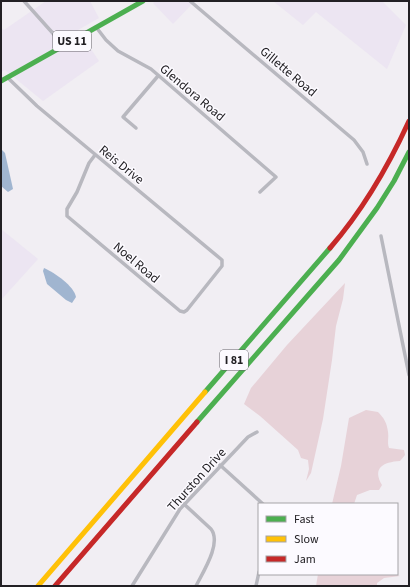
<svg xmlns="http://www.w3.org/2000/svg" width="410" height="587" viewBox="0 0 410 587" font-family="'Source Sans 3',sans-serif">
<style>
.built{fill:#ece5f2}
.green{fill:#e7d2d8}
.water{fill:#a0b5d0}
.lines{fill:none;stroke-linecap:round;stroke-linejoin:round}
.street{stroke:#b8b8bf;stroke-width:3.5}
.fast{stroke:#4caf50;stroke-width:5}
.slow{stroke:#ffc107;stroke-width:5}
.jam{stroke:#c62828;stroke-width:5}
.labels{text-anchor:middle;stroke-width:3;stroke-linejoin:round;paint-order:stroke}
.shield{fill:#fcfaff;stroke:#636166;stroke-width:1}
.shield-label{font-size:12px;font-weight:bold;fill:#222024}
.street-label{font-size:13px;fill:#222024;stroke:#fcfaff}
</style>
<rect width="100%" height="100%" fill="#f1eef3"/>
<g class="built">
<path d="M46,1h44l9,17 -21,12 21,31 -56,40 -38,-31 -4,2v-44l3,2z"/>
<path d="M156,1h32l4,3 -19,20 -20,-21z"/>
<path d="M273,1h109l24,24 -19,44 -71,-57 -13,13z"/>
<path d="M1,229l37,30 -37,41z"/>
</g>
<g class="green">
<path d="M345,283l-2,16 -7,27 -4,34 -9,59 -12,54 -5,8 3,-12 -1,-9 -7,-2 -3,-8 -38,-34 -16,-12 7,-16 36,-43z"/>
<path d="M366,410l12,2c6,6 9,11 10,20 1,6 -1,10 1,16l15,2 1,5 -5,6c-17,1 -28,7 -18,24l-3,5h-9l-13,5 -3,9h-22l9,-38 8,-48z"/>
<path d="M318,574h76l6,2 -16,2 -7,5v3h-61z"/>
</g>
<g class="water">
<path d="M1,149l4,4 8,36 -5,3 -7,-6z"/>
<path d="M44,268c11,5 30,18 32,29l-4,6 -6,-3 -19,-16 -4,-13z"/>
</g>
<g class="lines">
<g class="street">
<path d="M24,1l34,38 3,8"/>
<path d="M190,1l164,139 9,12 4,12"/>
<path d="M96,27l10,13 12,11 33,18 125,108 -16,15"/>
<path d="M7,77l30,29 185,154v6l-35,44 -3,2 -4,-1 -113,-95v-7l10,-17 12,-29 6,-8"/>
<path d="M136,128l-13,-11 35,-41"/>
<path d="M381,236l28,139"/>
<path d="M220,465l43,39"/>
<path d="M184,504l27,25c11,14 -8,43 -15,57"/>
<path d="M132,586l48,-77 68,-72 9,-5"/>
<path d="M256,586l3,-14"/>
</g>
<g class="fast">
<path d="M1,81l142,-80"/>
<path d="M205,392l125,-144"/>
<path d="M197,422l142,-162 38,-52 17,-27 15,-29"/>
</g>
<path class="slow" d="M38,586l167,-194"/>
<g class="jam">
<path d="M330,248c33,-38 58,-81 79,-127"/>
<path d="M55,586l142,-164"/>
</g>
</g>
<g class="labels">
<g class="shield">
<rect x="53" y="31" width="38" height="20" rx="3"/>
<rect x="220" y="350" width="28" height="20" rx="3"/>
</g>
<g class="shield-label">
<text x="72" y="45">US 11</text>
<text x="234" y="364">I 81</text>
</g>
<g class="street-label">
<text transform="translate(289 71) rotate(40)" y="5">Gillette Road</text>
<text transform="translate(193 92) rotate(40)" y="5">Glendora Road</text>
<text transform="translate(122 164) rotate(39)" y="5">Reis Drive</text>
<text transform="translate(137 262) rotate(40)" y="5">Noel Road</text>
<text transform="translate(196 479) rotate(-48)" y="5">Thurston Drive</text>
</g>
</g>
<rect width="410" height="587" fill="none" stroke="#222024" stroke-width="4"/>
<rect x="258" y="503" width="140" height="72" fill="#fcfaff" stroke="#a5a3a7"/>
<rect x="266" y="516" width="20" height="6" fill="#4caf50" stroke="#a5a3a7"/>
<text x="294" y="523" font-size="12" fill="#222024">Fast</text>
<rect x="266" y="536" width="20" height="6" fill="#ffc107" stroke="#a5a3a7"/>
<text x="294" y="543" font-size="12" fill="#222024">Slow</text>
<rect x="266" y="556" width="20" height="6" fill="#c62828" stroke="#a5a3a7"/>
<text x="294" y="563" font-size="12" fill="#222024">Jam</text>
</svg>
